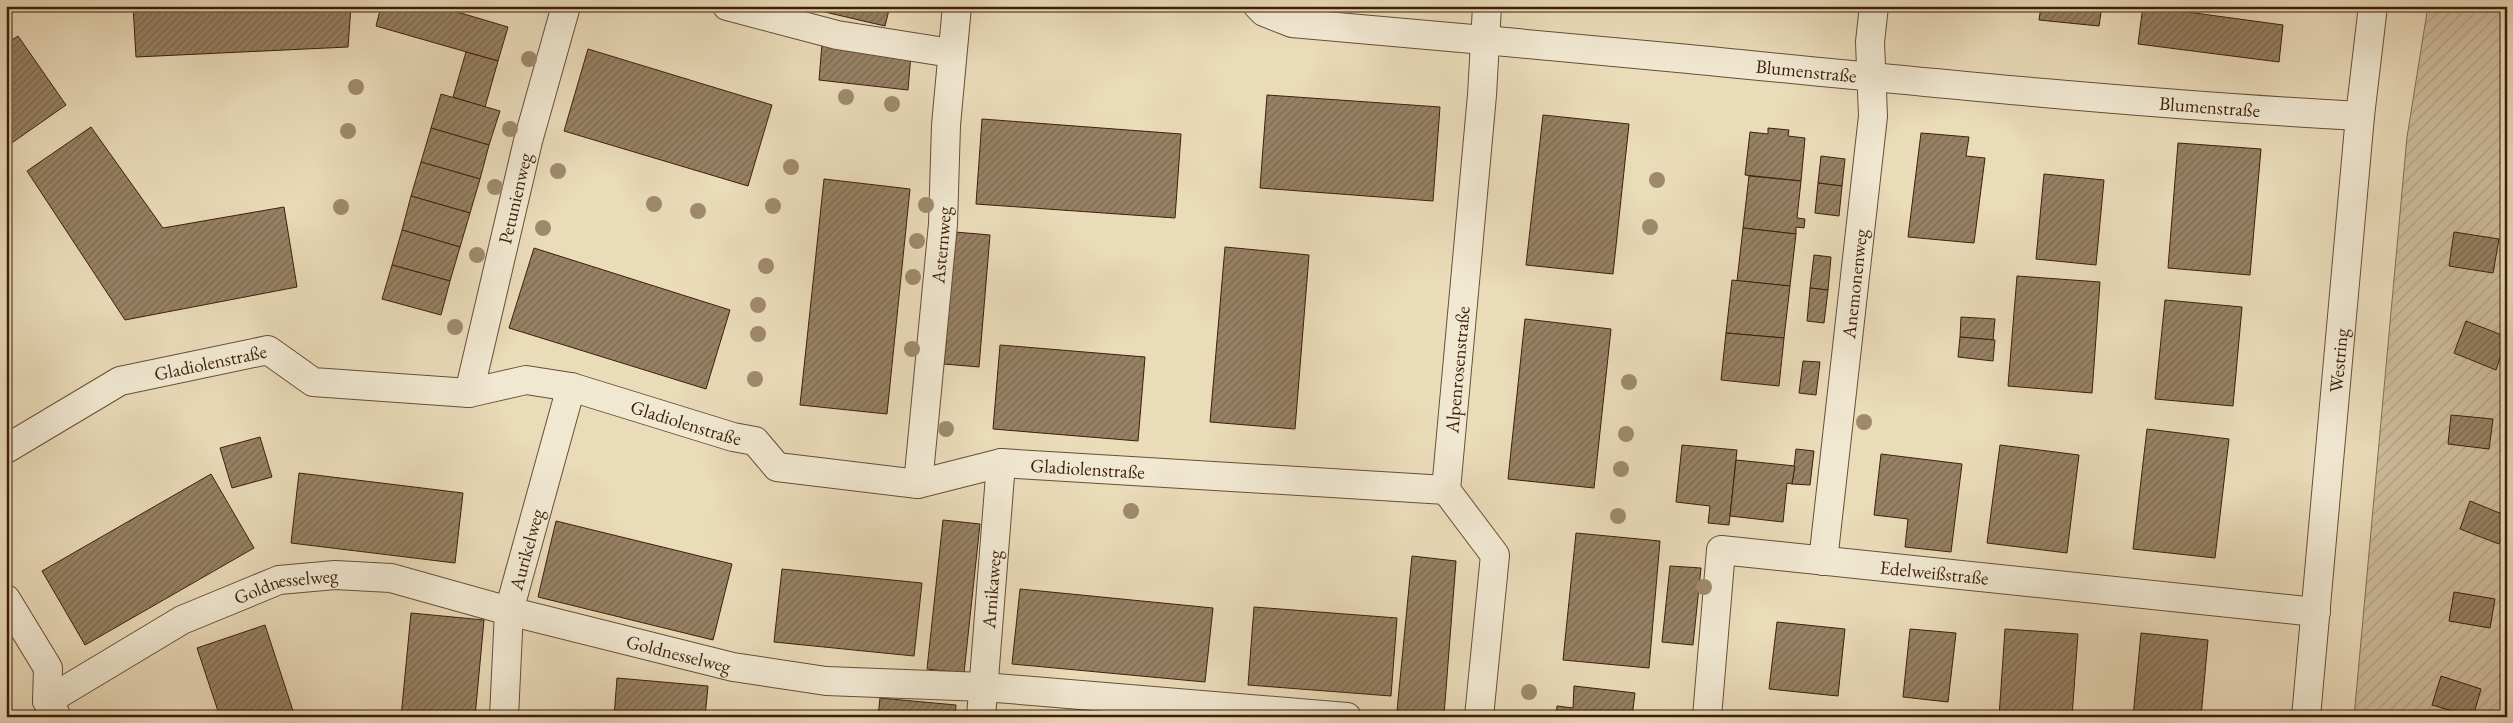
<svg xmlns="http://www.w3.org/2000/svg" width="2513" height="723" viewBox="0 0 2513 723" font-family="'EB Garamond',serif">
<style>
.garden{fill:url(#garden-furrows);stroke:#856d52}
.building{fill:url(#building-hatch);stroke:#3d1f09}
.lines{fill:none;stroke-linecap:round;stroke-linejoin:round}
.minor-casing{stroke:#684e35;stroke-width:30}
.minor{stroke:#f1e8d2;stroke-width:28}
.tree{fill:#9f896d}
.labels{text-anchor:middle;stroke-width:4;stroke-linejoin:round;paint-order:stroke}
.street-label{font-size:19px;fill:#3d1f09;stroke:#f1e8d2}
</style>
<defs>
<pattern id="garden-furrows" width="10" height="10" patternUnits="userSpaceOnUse" patternTransform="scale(1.25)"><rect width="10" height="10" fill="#cdbb9b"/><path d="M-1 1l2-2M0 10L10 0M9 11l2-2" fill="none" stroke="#b1a084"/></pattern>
<pattern id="building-hatch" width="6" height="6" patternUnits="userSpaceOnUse" patternTransform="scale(1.25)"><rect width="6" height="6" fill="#978165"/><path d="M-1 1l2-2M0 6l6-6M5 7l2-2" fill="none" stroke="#7c6951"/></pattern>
</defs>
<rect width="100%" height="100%" fill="#eadbb9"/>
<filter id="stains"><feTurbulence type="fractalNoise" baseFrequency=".004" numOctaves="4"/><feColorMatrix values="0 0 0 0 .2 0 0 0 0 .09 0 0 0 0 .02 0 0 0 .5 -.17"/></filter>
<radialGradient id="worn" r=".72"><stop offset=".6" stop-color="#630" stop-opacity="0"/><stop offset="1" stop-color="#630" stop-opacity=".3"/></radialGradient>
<path class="garden" d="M2428,6h79v711h-153l53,-580z"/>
<g class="building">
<path d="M133,6h218l-3,41 -212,10z"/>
<path d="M381,6h56l71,21 -10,34 -122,-35z"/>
<path d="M799,6h91l-5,20z"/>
<path d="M1823,6h25v3z"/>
<path d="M1945,6h46v4z"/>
<path d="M2041,6h61l-3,20 -60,-6z"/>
<path d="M2143,6l140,19 -4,37 -141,-18z"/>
<path d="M18,36l48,69 -60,42v-103z"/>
<path d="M822,44l89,10 -3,36 -89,-10z"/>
<path d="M588,49l184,56 -24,81 -184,-55z"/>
<path d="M466,52l32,9 -13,46 -32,-10z"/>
<path d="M441,94l59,17 -11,34 -58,-17z"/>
<path d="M1267,95l173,12 -7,94 -173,-13z"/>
<path d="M1543,115l86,9 -16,150 -87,-9z"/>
<path d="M982,119l199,15 -6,84 -199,-14z"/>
<path d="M91,127l72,101 121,-21 13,80 -172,33 -98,-149z"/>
<path d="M431,128l58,17 -9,34 -59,-17z"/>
<path d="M1768,128l21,2 -1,6 17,2 -4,43 -56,-6 5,-43 18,2z"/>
<path d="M1921,133l48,4 -3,19 19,2 -11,85 -66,-6z"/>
<path d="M2178,143l83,6 -11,126 -82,-7z"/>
<path d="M1821,156l24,3 -3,27 -24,-3z"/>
<path d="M421,162l59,17 -10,34 -59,-17z"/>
<path d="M2044,174l60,6 -8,85 -60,-6z"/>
<path d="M1749,176l52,5 -4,37 8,1 -1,9 -8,-1v7l-53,-6z"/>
<path d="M824,179l86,10 -23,225 -87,-9z"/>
<path d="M1818,183l24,3 -3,30 -24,-3z"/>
<path d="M411,196l59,17 -10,34 -58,-17z"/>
<path d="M1743,228l53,6 -6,52 -53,-5z"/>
<path d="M402,230l58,17 -10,34 -58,-16z"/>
<path d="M955,232l35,3 -11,132 -35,-3z"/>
<path d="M2454,232l45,7 -6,34 -44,-7z"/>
<path d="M1225,247l84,8 -14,174 -85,-7z"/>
<path d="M534,248l196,62 -24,79 -197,-61z"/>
<path d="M1814,255l17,2 -3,33 -18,-2z"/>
<path d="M392,265l58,16 -9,34 -59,-16z"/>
<path d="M2017,276l83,6 -8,111 -84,-7z"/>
<path d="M1732,280l58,6 -6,52 -58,-5z"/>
<path d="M1810,288l18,2 -4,33 -17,-2z"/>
<path d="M2165,300l77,7 -9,99 -78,-7z"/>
<path d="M1961,317l34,2 -2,21 -33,-3z"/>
<path d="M1525,319l86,10 -17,159 -86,-9z"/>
<path d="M2466,321l41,16 -11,33 -42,-17z"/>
<path d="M1726,333l58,5 -5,48 -58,-6z"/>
<path d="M1960,337l35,3 -2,21 -35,-4z"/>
<path d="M1000,345l145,12 -7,84 -145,-12z"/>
<path d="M1803,361l17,1 -4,33 -17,-2z"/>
<path d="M2451,415l42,4 -4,30 -41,-5z"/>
<path d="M2147,429l82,10 -14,119 -82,-9z"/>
<path d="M260,437l12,40 -40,11 -12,-40z"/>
<path d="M1682,445l55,5 -8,75 -21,-2 2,-17 -34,-4z"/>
<path d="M2000,445l79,10 -12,98 -80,-10z"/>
<path d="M1796,449l18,2 -4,34 -18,-1z"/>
<path d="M1881,454l81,10 -11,88 -46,-5 3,-28 -34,-4z"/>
<path d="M1736,460l59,6 -3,18 -5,-1 -4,39 -53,-6z"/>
<path d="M299,473l164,20 -8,70 -164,-20z"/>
<path d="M211,474l43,74 -169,97 -43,-74z"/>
<path d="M2470,501l37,15v7l-8,21 -39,-15z"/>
<path d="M943,520l37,4 -16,149 -37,-4z"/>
<path d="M556,521l176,43 -19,76 -175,-43z"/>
<path d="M1576,533l84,8 -11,127 -86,-8z"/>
<path d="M1412,556l44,5 -12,154 -47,-4z"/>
<path d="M1670,566l31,2 -8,77 -31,-3z"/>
<path d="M782,569l140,14 -8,73 -140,-14z"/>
<path d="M1020,589l193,19 -8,74 -193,-18z"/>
<path d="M2454,592l41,7 -5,29 -41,-7z"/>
<path d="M1254,607l143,11 -6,78 -143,-11z"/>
<path d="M411,613l73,7 -9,97h-74z"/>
<path d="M1777,622l68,7 -7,67 -69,-7z"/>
<path d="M265,625l30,92h-75l-23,-69z"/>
<path d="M1910,629l46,4 -8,69 -45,-5z"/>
<path d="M2005,629l73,5 -6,83h-73z"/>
<path d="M2141,633l67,7 -7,77h-68z"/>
<path d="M2441,676l40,13 -8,28 -41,-12z"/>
<path d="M617,678l91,8 -3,31h-91z"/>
<path d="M1574,686l61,7 -3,24h-76l1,-11 16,2z"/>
<path d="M880,698l76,7 -1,12h-77z"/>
<path d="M1397,711l47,4 -1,2h-46z"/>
<path d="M1648,713l37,3v1h-37z"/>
</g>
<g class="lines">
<g class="minor-casing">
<g id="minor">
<path d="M727,6l110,29 114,18"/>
<path id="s1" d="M1258,6l6,6 28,11c132,12 265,23 397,36 223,22 447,45 671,57"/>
<path id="s2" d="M469,393l59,-252 38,-135"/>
<path id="s3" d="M6,449l114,-68 148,-31 45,32 156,11 57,-13 45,7 162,50 22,4 22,26 141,17 83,-21 445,27"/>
<path id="s4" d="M918,484l25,-260 3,-99 11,-119"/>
<path id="s5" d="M1823,561l50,-445 -3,-74 4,-36"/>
<path d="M6,599l42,69 -1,33 8,12"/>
<path id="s6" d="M47,701l135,-81 97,-40 56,-5 56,3 118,33 224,56 93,14 158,6 363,30"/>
<path id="s7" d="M504,717l5,-106 62,-224"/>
<path id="s8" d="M981,717l20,-254"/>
<path id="s9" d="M1479,717l16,-162 -49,-65 36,-395 5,-89"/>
<path id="s10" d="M1707,717l14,-167 595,62"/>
<path id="s11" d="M2306,717l54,-601 13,-110"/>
</g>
</g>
<use href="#minor" class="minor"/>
</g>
<g class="tree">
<circle cx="529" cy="59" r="8"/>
<circle cx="356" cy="87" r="8"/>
<circle cx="846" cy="97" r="8"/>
<circle cx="892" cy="104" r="8"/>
<circle cx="510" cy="129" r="8"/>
<circle cx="348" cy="131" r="8"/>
<circle cx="791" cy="167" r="8"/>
<circle cx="558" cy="171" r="8"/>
<circle cx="1657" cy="180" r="8"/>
<circle cx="495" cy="187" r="8"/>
<circle cx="654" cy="204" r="8"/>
<circle cx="926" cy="205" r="8"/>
<circle cx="773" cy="206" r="8"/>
<circle cx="341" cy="207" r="8"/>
<circle cx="698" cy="211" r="8"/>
<circle cx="1650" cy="227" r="8"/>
<circle cx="543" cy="228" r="8"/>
<circle cx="917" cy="241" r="8"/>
<circle cx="477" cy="255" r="8"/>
<circle cx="766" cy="266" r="8"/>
<circle cx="913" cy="277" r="8"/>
<circle cx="758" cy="305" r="8"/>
<circle cx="455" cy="327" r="8"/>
<circle cx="758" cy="334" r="8"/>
<circle cx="912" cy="349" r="8"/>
<circle cx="755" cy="379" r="8"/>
<circle cx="1629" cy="382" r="8"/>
<circle cx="1864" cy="422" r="8"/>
<circle cx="946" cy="429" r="8"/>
<circle cx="1626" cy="434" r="8"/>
<circle cx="1621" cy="469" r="8"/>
<circle cx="1131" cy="511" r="8"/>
<circle cx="1618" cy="516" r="8"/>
<circle cx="1704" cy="587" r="8"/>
<circle cx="1529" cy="692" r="8"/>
</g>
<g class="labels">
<g class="street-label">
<text dy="7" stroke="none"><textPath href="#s1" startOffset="555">Blumenstraße</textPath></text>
<text dy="7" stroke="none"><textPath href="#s1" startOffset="960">Blumenstraße</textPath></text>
<text dy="7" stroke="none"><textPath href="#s2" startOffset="200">Petunienweg</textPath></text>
<text dy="7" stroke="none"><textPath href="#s4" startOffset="240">Asternweg</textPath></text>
<text dy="7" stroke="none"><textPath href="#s5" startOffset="279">Anemonenweg</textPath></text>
<text dy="7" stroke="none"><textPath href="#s11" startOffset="358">Westring</textPath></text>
<text dy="7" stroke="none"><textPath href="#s3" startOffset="225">Gladiolenstraße</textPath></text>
<text dy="7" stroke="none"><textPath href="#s9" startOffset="365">Alpenrosenstraße</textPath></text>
<text dy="7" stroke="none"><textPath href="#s3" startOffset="720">Gladiolenstraße</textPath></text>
<text dy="7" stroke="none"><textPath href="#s3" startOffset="1140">Gladiolenstraße</textPath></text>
<text dy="7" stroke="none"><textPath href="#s7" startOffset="170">Aurikelweg</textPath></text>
<text dy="7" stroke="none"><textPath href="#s10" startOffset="382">Edelweißstraße</textPath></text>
<text dy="7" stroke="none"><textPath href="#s6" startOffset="268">Goldnesselweg</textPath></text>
<text dy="7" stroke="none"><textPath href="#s8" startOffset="128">Arnikaweg</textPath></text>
<text dy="7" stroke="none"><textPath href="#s6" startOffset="672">Goldnesselweg</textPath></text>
</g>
</g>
<rect width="2513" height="723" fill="none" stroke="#eadbb9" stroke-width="25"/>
<rect x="8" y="8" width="2498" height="708" fill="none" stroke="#3d1f09" stroke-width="2.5"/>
<rect x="12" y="12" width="2488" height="698" fill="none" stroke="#3d1f09"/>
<rect width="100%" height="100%" filter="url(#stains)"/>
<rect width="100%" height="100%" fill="url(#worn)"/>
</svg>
